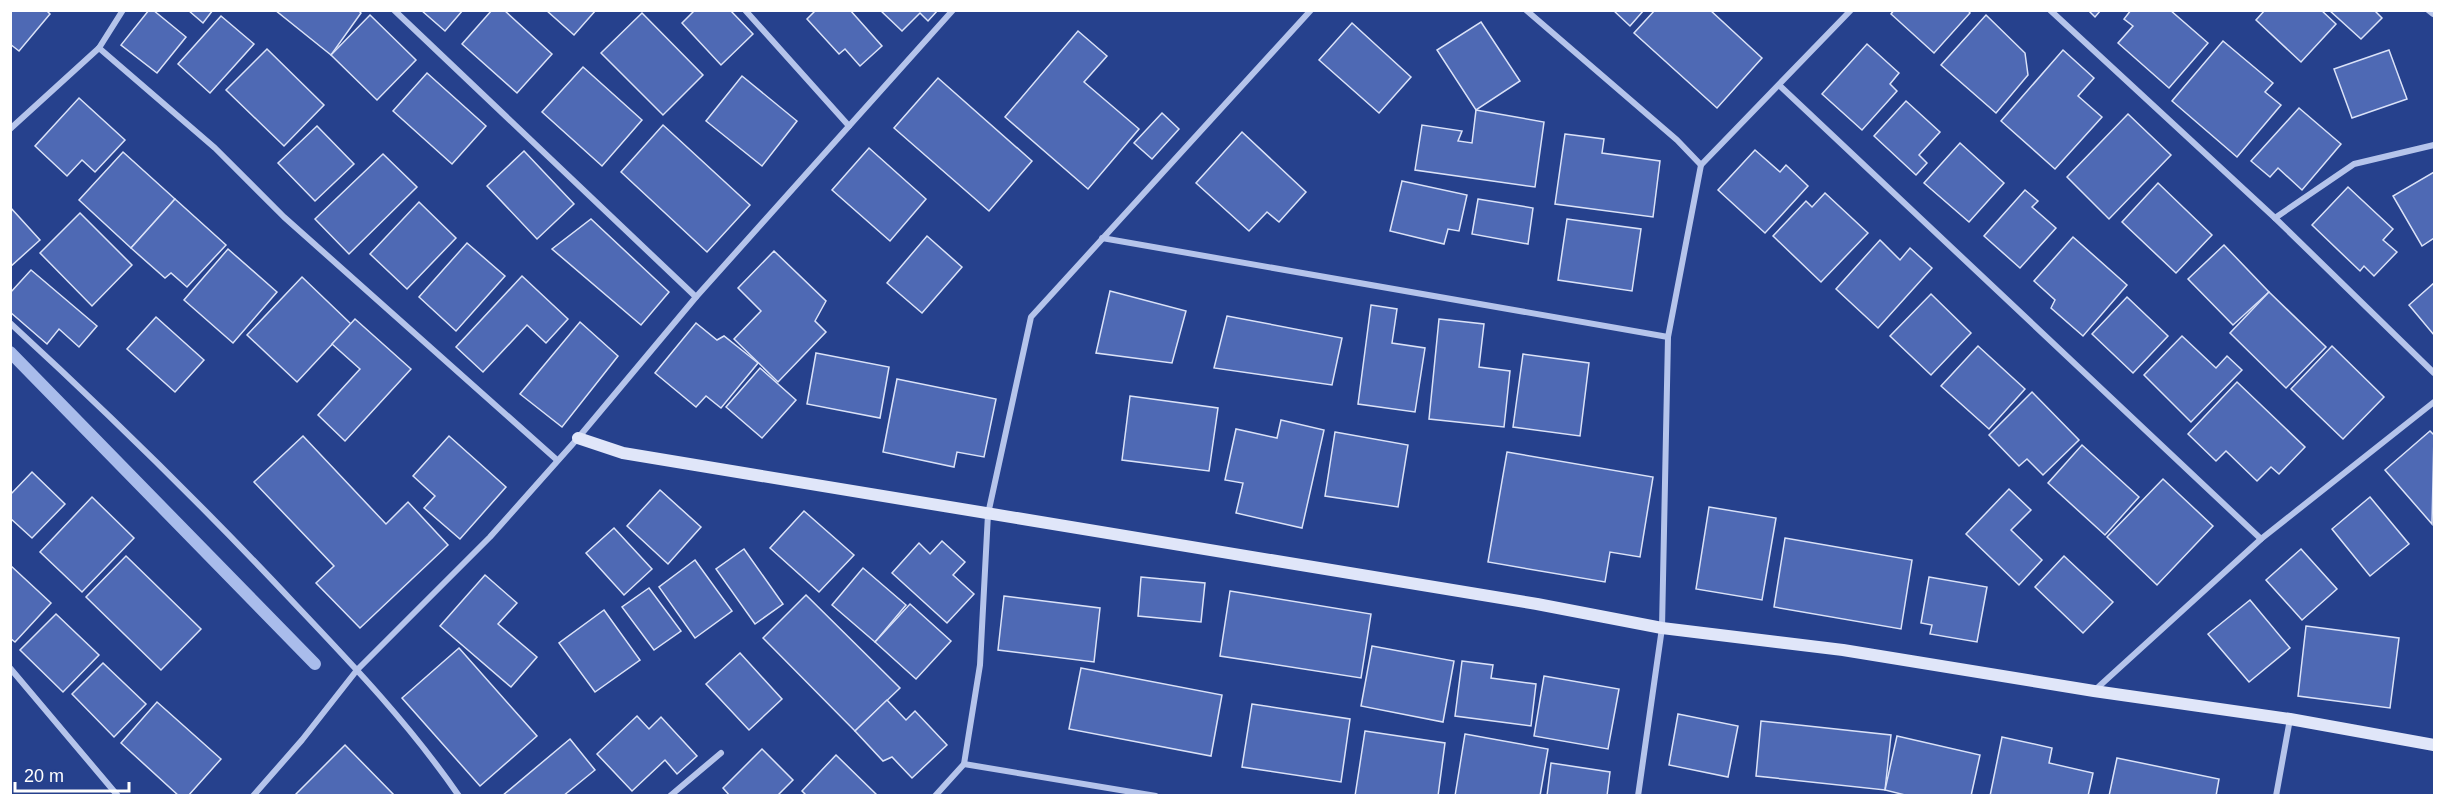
<svg xmlns="http://www.w3.org/2000/svg" width="2445" height="806" viewBox="0 0 2445 806" font-family="Helvetica,sans-serif">
<style>
.lines{fill:none;stroke-linecap:round;stroke-linejoin:round}
.stream{stroke:#a9bceb;stroke-width:12}
.building{fill:#4e69b4;stroke:#dae2f8;stroke-width:1.5}
.street{stroke:#b5c4eb;stroke-width:6}
.secondary{stroke:#e0e6f9;stroke-width:12}
</style>
<rect width="100%" height="100%" fill="#26418d"/>
<g class="lines">
<path class="stream" d="M10,352l305,312"/>
</g>
<g class="building">
<path d="M10,10h36l4,4 -31,37 -9,-7z"/>
<path d="M149,10h4l33,27 -29,36 -36,-28z"/>
<path d="M188,10h25l-10,13z"/>
<path d="M275,10h83l3,3 -30,42z"/>
<path d="M421,10h42l-18,21z"/>
<path d="M492,10h12l48,44 -35,39 -55,-49z"/>
<path d="M546,10h50l-22,25z"/>
<path d="M695,10h35l23,24 -32,31 -39,-42z"/>
<path d="M816,10h34l32,36 -22,20 -15,-17 -6,5 -32,-35z"/>
<path d="M880,10h58l-10,11 -8,-8 -18,18z"/>
<path d="M1613,10h31l-14,16z"/>
<path d="M1655,10h55l52,48 -45,50 -83,-75z"/>
<path d="M1894,10h74l2,3 -36,40 -43,-39z"/>
<path d="M2088,10h13l-6,7z"/>
<path d="M2131,10h39l38,33 -39,45 -51,-45 15,-17 -9,-7z"/>
<path d="M2265,10h56l15,14 -35,38 -45,-42z"/>
<path d="M2329,10h45l8,8 -21,21z"/>
<path d="M642,13l61,62 -40,40 -62,-62z"/>
<path d="M370,15l46,45 -39,40 -46,-45z"/>
<path d="M1986,15l39,38 3,22 -32,38 -55,-48z"/>
<path d="M221,16l33,28 -44,49 -32,-29z"/>
<path d="M1481,22l39,59 -44,29 -39,-60z"/>
<path d="M1352,23l59,54 -32,36 -60,-53z"/>
<path d="M1078,31l29,25 -23,26 55,47 -51,60 -83,-72z"/>
<path d="M2223,41l50,42 -8,9 16,13 -44,52 -65,-56z"/>
<path d="M1867,44l32,29 -9,11 7,7 -35,39 -40,-36z"/>
<path d="M267,49l57,56 -40,41 -58,-56z"/>
<path d="M2063,50l31,28 -16,18 24,21 -47,52 -54,-48z"/>
<path d="M2389,50l18,49 -55,19 -18,-49z"/>
<path d="M583,67l59,53 -40,46 -60,-54z"/>
<path d="M427,73l59,53 -34,38 -59,-53z"/>
<path d="M742,76l55,45 -35,45 -56,-45z"/>
<path d="M938,78l94,83 -43,50 -95,-83z"/>
<path d="M79,98l46,42 -30,32 -13,-12 -15,16 -32,-30z"/>
<path d="M1906,101l34,31 -21,23 8,8 -11,12 -42,-39z"/>
<path d="M2299,108l42,36 -39,46 -24,-22 -8,9 -19,-16z"/>
<path d="M1476,110l68,12 -9,65 -120,-17 7,-45 40,6 -4,10 14,2z"/>
<path d="M1162,113l17,16 -27,30 -18,-16z"/>
<path d="M2128,114l43,41 -62,64 -42,-42z"/>
<path d="M663,125l87,80 -43,47 -86,-80z"/>
<path d="M317,126l37,38 -39,37 -37,-38z"/>
<path d="M1242,132l64,60 -27,30 -12,-10 -18,19 -53,-48z"/>
<path d="M1565,134l39,5 -2,14 58,8 -7,56 -98,-13z"/>
<path d="M1960,143l44,40 -35,39 -45,-39z"/>
<path d="M869,148l57,51 -36,42 -58,-51z"/>
<path d="M1755,150l25,22 6,-7 22,21 -43,47 -47,-43z"/>
<path d="M524,151l50,53 -37,35 -50,-53z"/>
<path d="M123,152l52,47 -44,49 -52,-48z"/>
<path d="M383,154l34,33 -68,67 -34,-35z"/>
<path d="M2434,172v66l-12,8 -29,-50z"/>
<path d="M1402,181l65,14 -8,36 -11,-2 -4,15 -54,-13z"/>
<path d="M2158,183l54,52 -36,38 -54,-51z"/>
<path d="M2348,187l45,42 -10,11 14,12 -23,24 -10,-10 -4,5 -48,-46z"/>
<path d="M2025,190l13,11 -6,6 24,21 -36,40 -36,-32z"/>
<path d="M1825,193l43,40 -47,49 -48,-46 33,-35 6,6z"/>
<path d="M175,199l51,46 -39,42 -16,-14 -6,5 -34,-30z"/>
<path d="M1478,199l55,9 -5,36 -56,-10z"/>
<path d="M419,202l37,36 -49,51 -37,-35z"/>
<path d="M10,207l30,33 -30,27z"/>
<path d="M80,213l52,52 -40,41 -52,-53z"/>
<path d="M591,219l78,73 -28,33 -89,-76z"/>
<path d="M1567,219l74,10 -9,62 -74,-11z"/>
<path d="M927,236l35,31 -40,46 -35,-30z"/>
<path d="M2073,237l54,48 -44,51 -32,-28 4,-8 -21,-19z"/>
<path d="M1880,240l20,20 10,-12 22,20 -54,60 -42,-39z"/>
<path d="M467,243l38,33 -49,55 -37,-34z"/>
<path d="M2224,245l45,47 -36,33 -45,-46z"/>
<path d="M228,249l49,43 -44,51 -49,-43z"/>
<path d="M774,251l52,50 -11,20 11,11 -48,50 -44,-43 27,-28 -23,-23z"/>
<path d="M31,270l66,56 -18,21 -20,-18 -12,15 -37,-32v-19z"/>
<path d="M522,276l46,43 -22,24 -19,-18 -44,47 -27,-25z"/>
<path d="M302,277l49,47 -54,58 -50,-47z"/>
<path d="M2434,283v52l-25,-30z"/>
<path d="M1110,291l76,20 -14,52 -76,-10z"/>
<path d="M2269,292l57,55 -40,41 -56,-55z"/>
<path d="M1931,294l40,39 -40,42 -41,-39z"/>
<path d="M2127,297l41,39 -35,37 -41,-39z"/>
<path d="M1371,305l26,4 -5,34 33,5 -10,64 -57,-8z"/>
<path d="M1227,316l115,22 -10,47 -118,-17z"/>
<path d="M156,317l48,43 -29,32 -48,-43z"/>
<path d="M355,319l56,50 -66,72 -27,-26 42,-46 -28,-25z"/>
<path d="M1439,319l45,5 -5,43 31,4 -6,56 -75,-8z"/>
<path d="M580,322l38,34 -56,71 -42,-33z"/>
<path d="M696,323l21,17 7,-4 34,27 -37,45 -15,-12 -10,11 -41,-34z"/>
<path d="M2182,336l34,32 11,-12 15,14 -51,52 -47,-47z"/>
<path d="M1978,346l47,43 -36,40 -48,-43z"/>
<path d="M2332,346l52,51 -41,42 -52,-50z"/>
<path d="M816,353l73,14 -9,51 -73,-14z"/>
<path d="M1523,354l66,9 -9,73 -67,-9z"/>
<path d="M760,368l36,32 -34,38 -36,-31z"/>
<path d="M897,379l99,20 -12,58 -27,-5 -3,15 -71,-15z"/>
<path d="M2237,382l68,65 -26,27 -8,-7 -14,14 -31,-30 -10,10 -28,-27z"/>
<path d="M2032,392l47,48 -36,35 -16,-16 -8,7 -30,-31z"/>
<path d="M1130,396l88,12 -9,63 -87,-11z"/>
<path d="M1281,420l43,10 -22,98 -66,-15 7,-30 -18,-3 11,-51 41,9z"/>
<path d="M2430,431l4,4 -2,89 -47,-54z"/>
<path d="M1335,432l73,13 -10,62 -73,-11z"/>
<path d="M303,436l83,88 22,-22 40,43 -88,83 -44,-45 18,-17 -80,-84z"/>
<path d="M449,436l57,51 -46,52 -36,-31 11,-12 -22,-20z"/>
<path d="M2082,445l57,52 -34,38 -57,-52z"/>
<path d="M1507,452l146,25 -13,80 -30,-5 -5,30 -117,-20z"/>
<path d="M32,472l33,32 -33,34 -22,-20v-23z"/>
<path d="M2163,479l50,47 -56,59 -50,-48z"/>
<path d="M2009,489l22,21 -20,20 31,30 -23,25 -53,-51z"/>
<path d="M660,490l41,37 -33,37 -41,-38z"/>
<path d="M92,497l42,41 -52,54 -42,-40z"/>
<path d="M2370,497l39,47 -39,32 -38,-47z"/>
<path d="M1709,507l67,11 -14,82 -66,-11z"/>
<path d="M804,511l50,44 -35,37 -49,-44z"/>
<path d="M614,528l38,41 -28,26 -38,-42z"/>
<path d="M1785,538l127,22 -11,69 -127,-22z"/>
<path d="M942,541l23,21 -12,13 21,19 -27,29 -55,-50 27,-30 11,11z"/>
<path d="M744,549l39,55 -28,20 -39,-55z"/>
<path d="M2301,549l36,40 -35,31 -36,-40z"/>
<path d="M126,556l75,73 -40,41 -75,-73z"/>
<path d="M2064,556l49,46 -30,31 -48,-46z"/>
<path d="M695,560l37,51 -37,27 -36,-51z"/>
<path d="M10,565l41,38 -36,39 -5,-4z"/>
<path d="M863,568l43,37 -31,37 -43,-37z"/>
<path d="M485,575l32,28 -19,21 39,33 -26,30 -71,-61z"/>
<path d="M1141,577l64,6 -4,39 -63,-6z"/>
<path d="M1929,577l58,10 -10,55 -47,-8 2,-9 -11,-2z"/>
<path d="M649,588l32,43 -27,19 -32,-43z"/>
<path d="M1230,591l141,23 -10,64 -141,-22z"/>
<path d="M806,595l94,93 -45,43 -92,-93z"/>
<path d="M1004,596l96,12 -6,54 -96,-12z"/>
<path d="M2250,600l40,48 -41,34 -41,-48z"/>
<path d="M910,604l41,37 -35,38 -41,-37z"/>
<path d="M604,610l36,50 -45,32 -36,-49z"/>
<path d="M56,614l43,41 -36,37 -43,-42z"/>
<path d="M2306,626l93,12 -9,70 -92,-12z"/>
<path d="M1372,646l82,15 -11,61 -82,-16z"/>
<path d="M459,648l78,88 -57,50 -78,-88z"/>
<path d="M740,653l42,46 -33,31 -43,-46z"/>
<path d="M1462,661l31,4 -2,13 45,6 -5,42 -76,-10z"/>
<path d="M103,663l43,41 -32,33 -42,-43z"/>
<path d="M1081,668l141,27 -11,61 -142,-27z"/>
<path d="M1544,676l75,13 -11,60 -74,-13z"/>
<path d="M887,700l19,20 9,-9 32,34 -35,33 -20,-21 -9,4 -28,-30z"/>
<path d="M157,702l64,57 -33,37h-9l-58,-53z"/>
<path d="M1252,704l98,15 -9,63 -99,-15z"/>
<path d="M1678,714l60,12 -10,51 -59,-12z"/>
<path d="M637,716l12,13 12,-12 36,39 -20,18 -12,-14 -33,31 -35,-37z"/>
<path d="M1761,721l130,14 -6,55 -129,-14z"/>
<path d="M1365,731l80,12 -7,53h-83z"/>
<path d="M1465,734l83,15 -8,47h-85z"/>
<path d="M1897,736l83,19 -9,41h-62l-24,-6z"/>
<path d="M2002,737l50,11 -3,15 44,10 -5,23h-98z"/>
<path d="M570,739l25,31 -32,26h-61z"/>
<path d="M345,745l50,51h-101z"/>
<path d="M762,749l31,31 -16,16h-47l-7,-8z"/>
<path d="M836,755l42,41h-71l-5,-5z"/>
<path d="M2117,758l102,21 -3,17h-107z"/>
<path d="M1551,763l59,9 -3,24h-60z"/>
</g>
<g class="lines">
<g class="street">
<path d="M394,10l302,287"/>
<path d="M745,10l104,116"/>
<path d="M1526,10l151,130 24,25"/>
<path d="M2050,10l225,208 159,155"/>
<path d="M2428,10l5,4"/>
<path d="M99,48l116,100 69,69 273,243"/>
<path d="M1779,85l482,454"/>
<path d="M10,129l89,-81 24,-38"/>
<path d="M2275,218l79,-54 80,-19"/>
<path d="M1102,238l566,99"/>
<path d="M10,323c98,90 193,183 284,280 58,61 117,123 165,193"/>
<path d="M10,668l108,128"/>
<path d="M2095,690l166,-151 173,-137"/>
<path d="M964,764l192,32"/>
<path d="M253,796l49,-56 55,-70 133,-133 88,-99 118,-141 257,-287"/>
<path d="M670,796l51,-43"/>
<path d="M935,796l29,-32 16,-99 8,-151 43,-197 280,-307"/>
<path d="M1638,796l24,-168 6,-291 33,-172 150,-155"/>
<path d="M2276,796l14,-77"/>
</g>
<path class="secondary" d="M578,438l45,15 914,151 125,24 181,22 251,41 196,28 144,26"/>
</g>
<rect width="2445" height="806" fill="none" stroke="#ffffff" stroke-width="24"/>
<path d="M15 782v9h114v-9" fill="none" stroke="#ffffff" stroke-width="3"/>
<text x="24" y="782" font-size="18" fill="#ffffff" stroke="#26418d" stroke-width="4.5" paint-order="stroke">20 m</text>
</svg>
